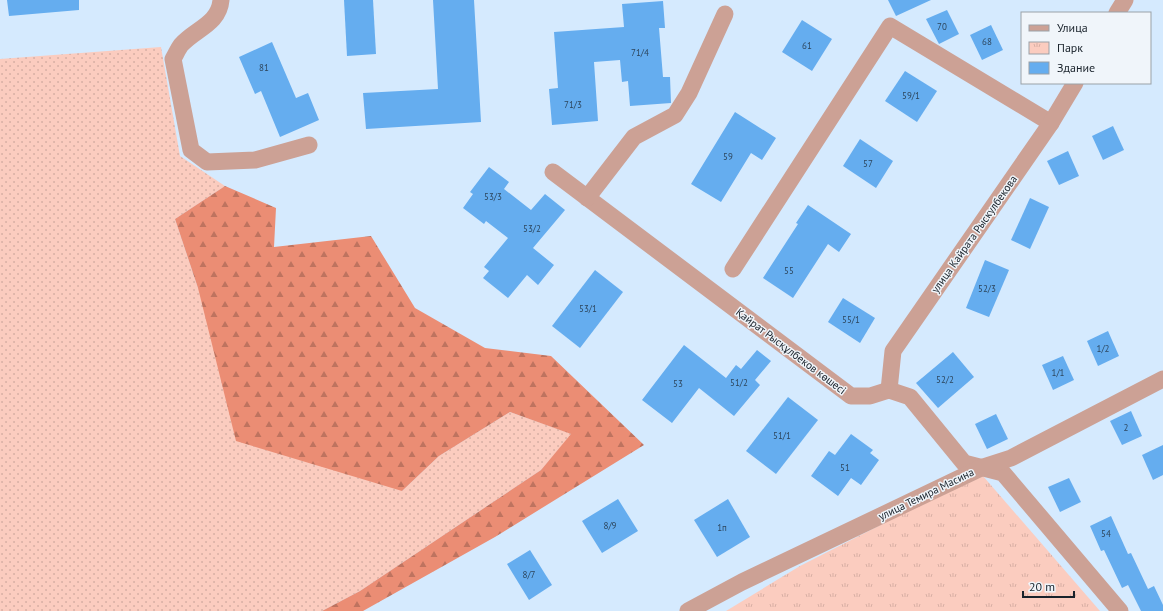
<svg xmlns="http://www.w3.org/2000/svg" width="1163" height="611" viewBox="0 0 1163 611" font-family="'PT Sans',sans-serif">
<style>
.grass{fill:url(#grass-dots)}
.forest{fill:url(#forest-firs)}
.park{fill:url(#park-tufts)}
.building{fill:#65adef}
.lines{fill:none;stroke-linecap:round;stroke-linejoin:round}
.minor{stroke:#cca195;stroke-width:17}
.labels{text-anchor:middle;stroke-width:3;stroke-linejoin:round;paint-order:stroke}
.number-label{font-size:9px;fill:#2c455c}
.street-label{font-size:11px;fill:#19222b;stroke:#f0f5fa}
</style>
<defs>
<pattern id="grass-dots" width="8" height="8" patternUnits="userSpaceOnUse"><rect width="8" height="8" fill="#fbccbf"/><path d="M2 2h.1M6 6h.1" fill="none" stroke="#d7afa4" stroke-width="1.8" stroke-linecap="round"/></pattern>
<pattern id="forest-firs" width="22" height="20" patternUnits="userSpaceOnUse"><rect width="22" height="20" fill="#eb8d74"/><path d="M5 1l3.5 6h-7zM16 11l3.5 6h-7z" fill="#be735f"/></pattern>
<pattern id="park-tufts" width="24" height="20" patternUnits="userSpaceOnUse"><rect width="24" height="20" fill="#fbccbf"/><path d="M3 7l-1-3M5 7V3M7 7l1-3M15 17l-1-3M17 17v-4M19 17l1-3" fill="none" stroke="#d7afa4"/></pattern>
</defs>
<rect width="100%" height="100%" fill="#d5eafe"/>
<path class="grass" d="M161,47l19,109 45,30 -50,33 23,69 204,203 37,-35 71,-44 62,22 -31,36 -181,121 -38,20h-322v-552z"/>
<path class="forest" d="M225,186l51,22 -2,39 97,-11 44,72 70,40 66,8 93,89 -149,92 -132,74h-41l38,-20 181,-121 30,-36 -61,-22 -71,44 -37,35 -166,-50 -38,-153 -23,-69z"/>
<path class="park" d="M983,476l117,135h-374l74,-45 108,-55z"/>
<g class="building">
<path d="M7,0h72v10l-70,6z"/>
<path d="M344,0h29l3,54 -29,2z"/>
<path d="M433,0h41l7,122 -115,7 -3,-36 75,-4z"/>
<path d="M888,0h43l-35,16z"/>
<path d="M663,1l2,27h-6l4,49h7l1,26 -41,3 -2,-25 -6,1 -2,-22 -26,2 4,59 -46,4 -3,-36 9,-1 -4,-56 70,-5 -2,-23z"/>
<path d="M947,10l12,24 -20,10 -13,-25z"/>
<path d="M802,20l30,19 -20,32 -30,-19z"/>
<path d="M991,25l12,25 -21,10 -12,-25z"/>
<path d="M272,42l24,56 12,-5 11,27 -39,17 -19,-46 -6,3 -16,-37z"/>
<path d="M905,71l32,20 -20,31 -32,-21z"/>
<path d="M735,112l41,26 -14,22 -11,-7 -30,49 -30,-18z"/>
<path d="M1113,126l11,24 -21,10 -11,-24z"/>
<path d="M860,139l33,22 -17,27 -33,-22z"/>
<path d="M1068,151l11,25 -20,9 -12,-24z"/>
<path d="M489,167l20,15 -5,7 27,21 14,-16 20,16 -32,38 21,17 -16,20 -11,-10 -19,23 -25,-20 6,-7 -5,-4 24,-29 -22,-17 -2,3 -21,-16 10,-14 -3,-2z"/>
<path d="M1030,198l19,9 -19,42 -19,-9z"/>
<path d="M808,205l43,29 -12,18 -11,-8 -35,54 -30,-20 35,-54 -2,-1z"/>
<path d="M985,260l24,10 -20,47 -23,-9z"/>
<path d="M595,270l28,22 -43,56 -28,-22z"/>
<path d="M843,298l32,20 -15,25 -32,-21z"/>
<path d="M1108,331l11,25 -21,10 -11,-25z"/>
<path d="M684,345l42,33 10,-13 5,4 16,-19 14,11 -16,19 5,5 -26,31 -35,-28 -27,35 -30,-23z"/>
<path d="M953,352l21,25 -36,31 -22,-25z"/>
<path d="M1063,356l11,24 -21,10 -11,-25z"/>
<path d="M788,397l30,23 -42,54 -30,-23z"/>
<path d="M1131,411l11,25 -20,9 -12,-24z"/>
<path d="M996,414l12,25 -21,10 -12,-25z"/>
<path d="M851,434l22,16 -3,3 9,7 -18,25 -10,-7 -13,18 -27,-20 18,-25 6,4z"/>
<path d="M1163,445v30l-10,5 -11,-25z"/>
<path d="M1069,478l12,24 -21,10 -12,-25z"/>
<path d="M618,499l20,32 -36,22 -20,-32z"/>
<path d="M728,499l22,38 -33,20 -23,-37z"/>
<path d="M1111,516l17,38 3,-1 17,36 6,-3 9,19v6h-22l-13,-26 -6,3 -18,-38 -3,1 -11,-25z"/>
<path d="M530,550l22,35 -23,15 -22,-36z"/>
</g>
<g class="lines">
<g class="minor">
<path d="M221,0c-2,24 -26,29 -40,45 -3,4 -5,9 -8,14l18,91 16,12 48,-2 54,-15"/>
<path d="M1117,13l8,-13"/>
<path d="M553,172l298,224h19l19,-6 21,7 54,66 39,10 117,138"/>
<path d="M587,198l47,-61 41,-22 14,-22 36,-79"/>
<path d="M733,269l157,-243 161,97"/>
<path d="M889,390l4,-39 158,-228 24,-40"/>
<path d="M688,611l54,-29 241,-115 28,-9 152,-79"/>
</g>
</g>
<g class="labels">
<g class="number-label">
<text x="942" y="30">70</text>
<text x="987" y="45">68</text>
<text x="807" y="49">61</text>
<text x="640" y="56">71/4</text>
<text x="264" y="71">81</text>
<text x="911" y="99">59/1</text>
<text x="573" y="108">71/3</text>
<text x="728" y="160">59</text>
<text x="868" y="167">57</text>
<text x="493" y="200">53/3</text>
<text x="532" y="232">53/2</text>
<text x="789" y="274">55</text>
<text x="987" y="292">52/3</text>
<text x="588" y="312">53/1</text>
<text x="851" y="323">55/1</text>
<text x="1103" y="352">1/2</text>
<text x="1058" y="376">1/1</text>
<text x="945" y="383">52/2</text>
<text x="739" y="386">51/2</text>
<text x="678" y="387">53</text>
<text x="1126" y="431">2</text>
<text x="782" y="439">51/1</text>
<text x="845" y="471">51</text>
<text x="610" y="529">8/9</text>
<text x="722" y="531">1п</text>
<text x="1106" y="537">54</text>
<text x="529" y="578">8/7</text>
</g>
<g class="street-label">
<text transform="translate(974 234) rotate(-55)" y="4">улица Кайрата Рыскулбекова</text>
<text transform="translate(791 351) rotate(37)" y="4">Қайрат Рысқұлбеков көшесі</text>
<text transform="translate(926 494) rotate(-26)" y="4">улица Темира Масина</text>
</g>
</g>
<rect x="1021" y="12" width="130" height="72" fill="#f0f5fa" stroke="#9aa1a7"/>
<rect x="1029" y="25" width="20" height="6" fill="#cca195" stroke="#9aa1a7"/>
<text x="1057" y="32" font-size="12" fill="#19222b">Улица</text>
<rect x="1029" y="42" width="20" height="12" fill="url(#park-tufts)" stroke="#9aa1a7"/>
<text x="1057" y="52" font-size="12" fill="#19222b">Парк</text>
<rect x="1029" y="62" width="20" height="12" fill="#65adef" stroke="#9aa1a7"/>
<text x="1057" y="72" font-size="12" fill="#19222b">Здание</text>
<path d="M1023 591v6h51v-6" fill="none" stroke="#19222b" stroke-width="2"/>
<text x="1029" y="591" font-size="12" fill="#19222b" stroke="#f0f5fa" stroke-width="3" paint-order="stroke">20 m</text>
</svg>
